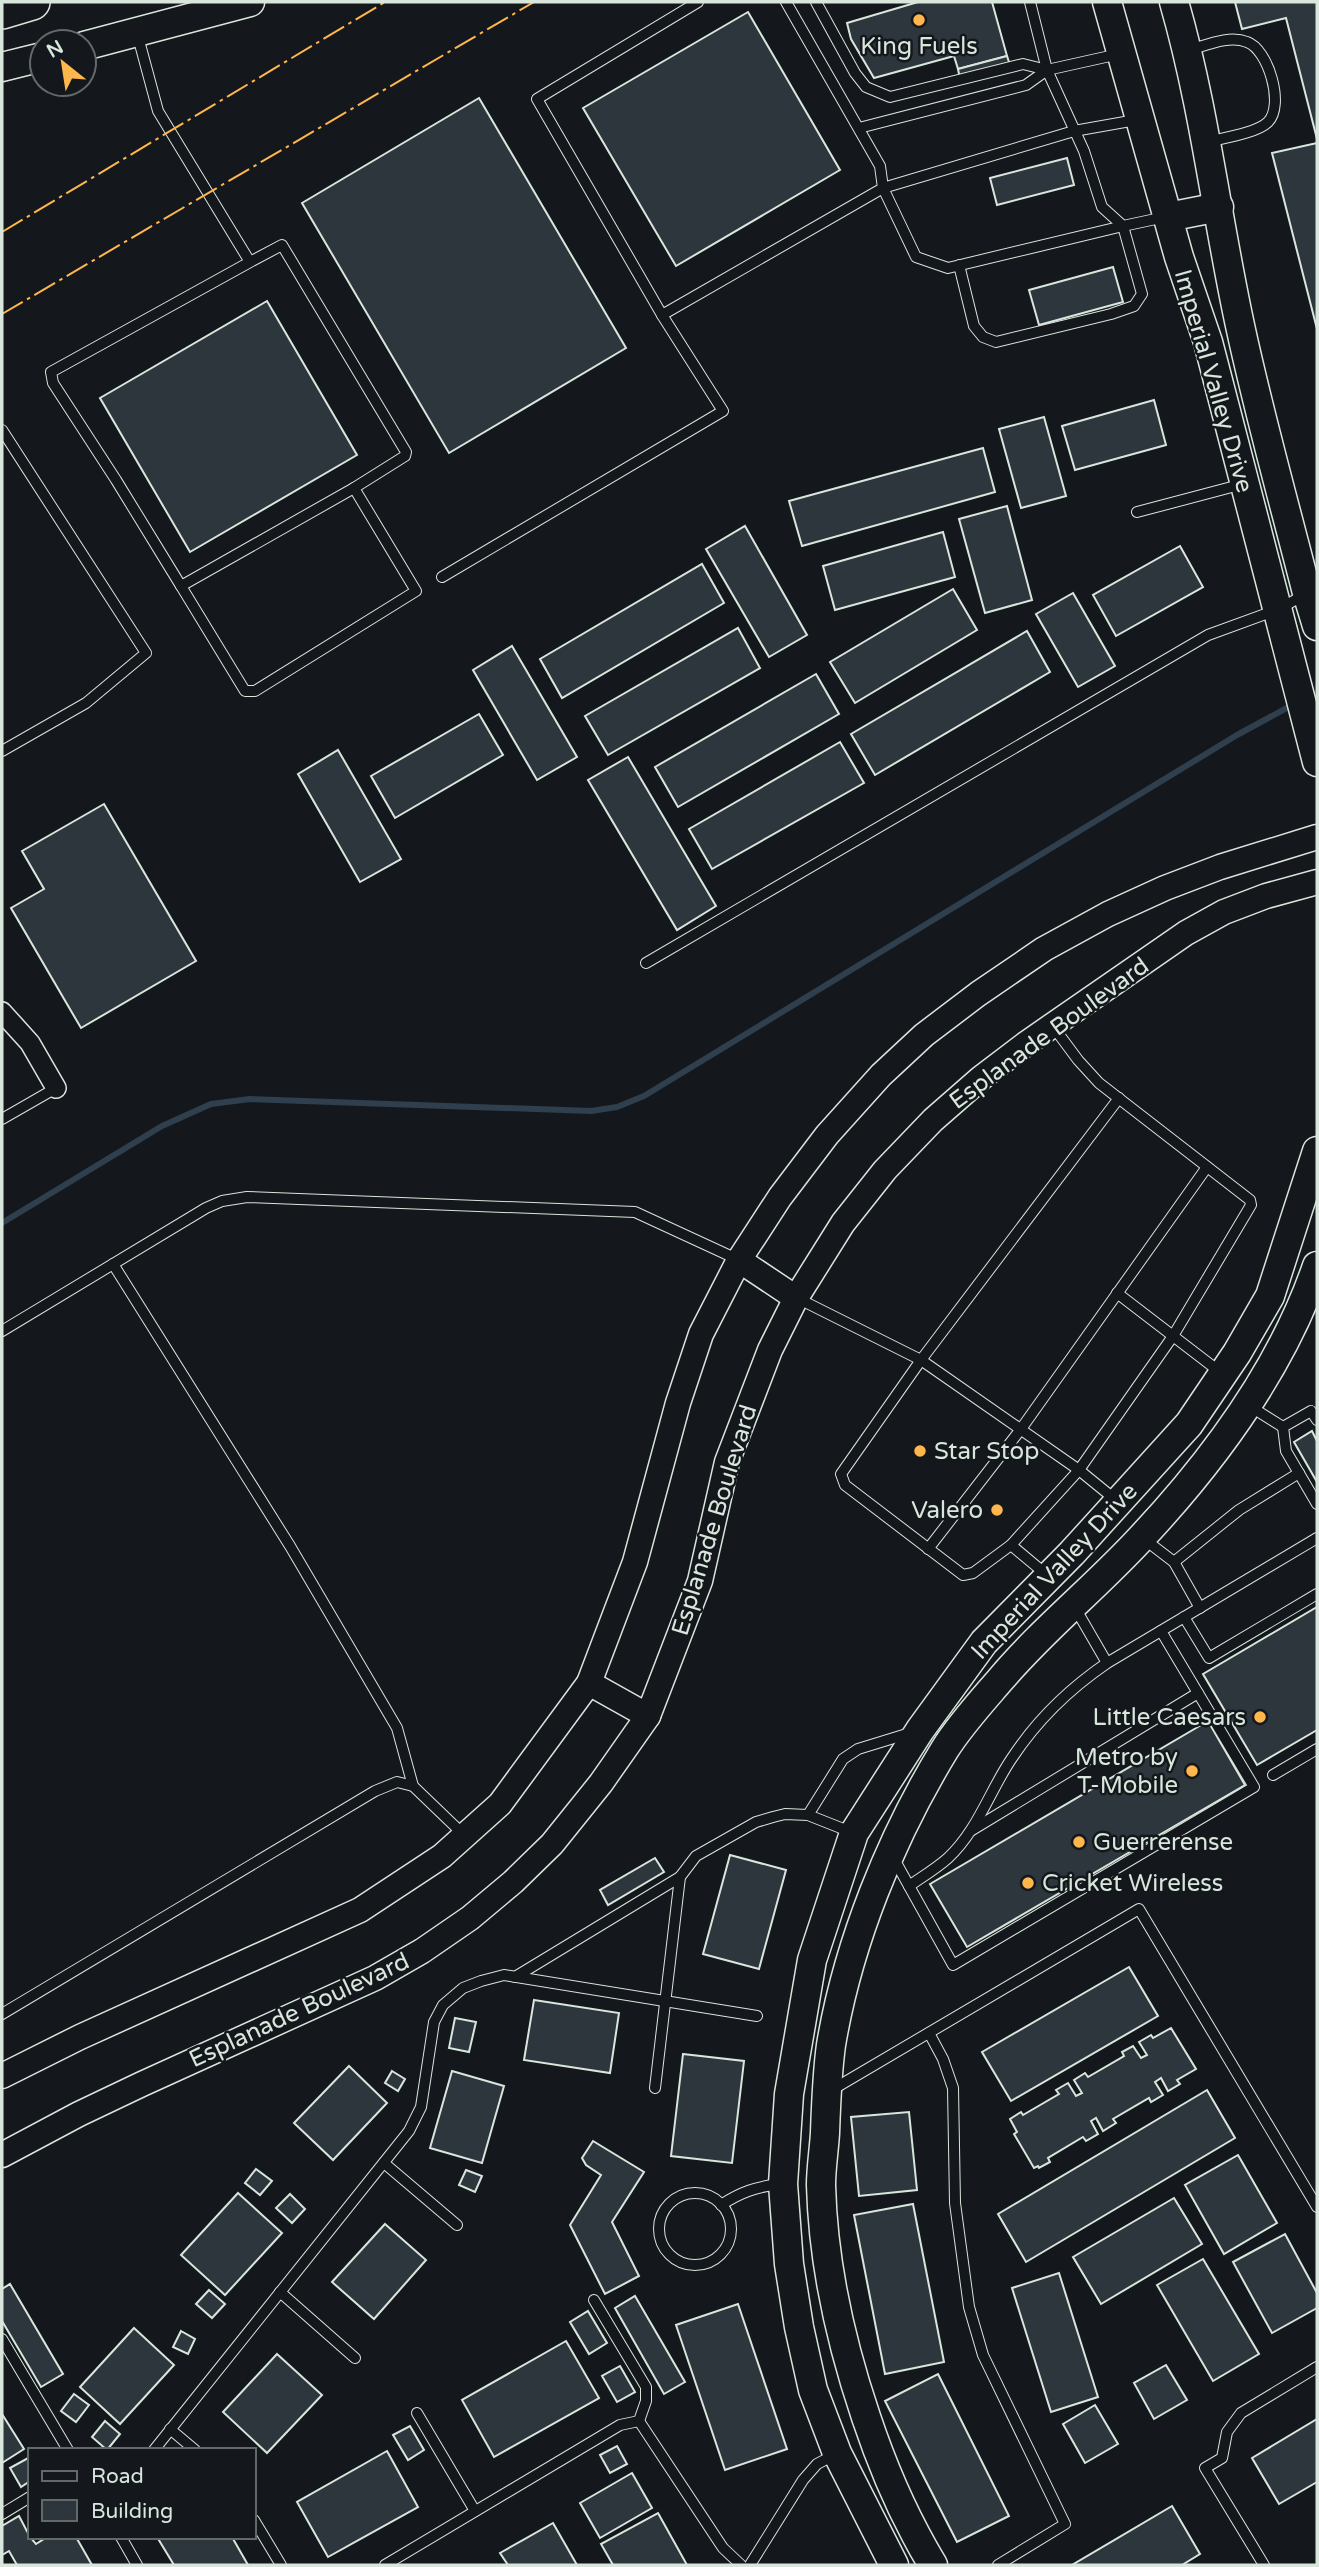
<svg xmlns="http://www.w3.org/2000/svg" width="1319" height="2567" viewBox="0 0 1319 2567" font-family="'Varela Round',sans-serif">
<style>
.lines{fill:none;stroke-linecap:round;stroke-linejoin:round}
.stream{stroke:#2f3f4d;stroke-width:6}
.building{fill:#2c363c;stroke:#d8e6dc;stroke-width:2}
.service-casing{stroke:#d8e6dc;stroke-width:12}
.minor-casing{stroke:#d8e6dc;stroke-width:22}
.tertiary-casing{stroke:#d8e6dc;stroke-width:27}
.secondary-casing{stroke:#d8e6dc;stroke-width:31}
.motorway-casing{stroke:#d8e6dc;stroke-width:38}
.service{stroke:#14181c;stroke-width:10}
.minor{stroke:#14181c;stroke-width:19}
.tertiary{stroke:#14181c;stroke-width:24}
.secondary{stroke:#14181c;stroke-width:28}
.motorway{stroke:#14181c;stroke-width:35}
.power{stroke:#ffb74d;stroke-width:2;stroke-dasharray:24 5 3.5 5;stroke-linecap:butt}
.poi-dot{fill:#ffb74d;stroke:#14181c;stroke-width:2.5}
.labels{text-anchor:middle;stroke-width:5;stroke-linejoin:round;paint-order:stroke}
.poi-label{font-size:24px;fill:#d8e6dc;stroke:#14181c;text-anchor:start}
.street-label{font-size:24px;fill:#d8e6dc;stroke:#14181c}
</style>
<rect width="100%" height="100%" fill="#14181c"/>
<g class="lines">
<path class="stream" d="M2,1223l160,-97 49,-22 39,-5 341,12 26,-4 27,-11 593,-361 57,-31"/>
</g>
<g class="building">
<path d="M918,2h74l15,54 -49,13 -4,-13 -80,22 -23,-39 -4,-16z"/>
<path d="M1235,2h82v137l-31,-121 -44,11z"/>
<path d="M748,12l92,158 -164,96 -93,-158z"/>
<path d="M1007,56l3,9 -50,14 -2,-10z"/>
<path d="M479,98l147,250 -177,105 -147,-250z"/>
<path d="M1317,143v186l-45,-176z"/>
<path d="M1067,158l7,27 -77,20 -7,-27z"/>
<path d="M1113,267l10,35 -84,23 -10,-35z"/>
<path d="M267,301l90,154 -167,97 -90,-154z"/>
<path d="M1154,400l12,45 -91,25 -13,-44z"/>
<path d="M1044,417l22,79 -45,12 -22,-79z"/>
<path d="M983,448l12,44 -193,54 -13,-45z"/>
<path d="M1007,506l25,94 -47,13 -26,-94z"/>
<path d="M745,526l62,109 -38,22 -63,-108z"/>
<path d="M943,532l12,45 -120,33 -12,-44z"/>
<path d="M1180,546l23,41 -87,49 -23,-41z"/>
<path d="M702,564l22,39 -162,95 -22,-39z"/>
<path d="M953,589l24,41 -122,73 -25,-41z"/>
<path d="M1073,593l42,73 -37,21 -42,-73z"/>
<path d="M738,628l22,40 -152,87 -23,-39z"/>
<path d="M1027,631l23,41 -175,103 -24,-41z"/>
<path d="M512,646l65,111 -40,23 -64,-110z"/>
<path d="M816,674l23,40 -161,93 -23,-40z"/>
<path d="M479,714l24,41 -108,63 -24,-42z"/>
<path d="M840,742l24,41 -152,86 -23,-40z"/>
<path d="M338,750l63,109 -41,23 -62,-108z"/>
<path d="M628,757l88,149 -39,24 -89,-150z"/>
<path d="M104,804l92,157 -115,67 -70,-120 33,-19 -22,-38z"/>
<path d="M1312,1431l5,10v41l-23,-40z"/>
<path d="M1317,1607v123l-60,35 -54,-91z"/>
<path d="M1208,1721l37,64 -278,162 -37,-63z"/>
<path d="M730,1855l56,15 -27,99 -56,-15z"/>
<path d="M655,1858l9,14 -56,33 -8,-15z"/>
<path d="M1129,1967l29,49 -147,85 -29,-49z"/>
<path d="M534,2000l85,13 -9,60 -86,-13z"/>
<path d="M455,2018l21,4 -7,30 -20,-4z"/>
<path d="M1171,2028l25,41 -19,11 3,4 -12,7 -7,-13 -6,4 8,13 -12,7 -2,-4 -36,21 3,4 -13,8 -7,-13 -5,3 7,13 -12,7 -3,-4 -35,21 2,4 -11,6 -1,-2 -4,2 -20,-34 3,-2 -7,-13 11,-7 2,3 36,-21 -3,-4 12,-7 8,13 6,-3 -8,-13 11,-7 3,4 36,-21 -2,-4 11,-6 8,12 6,-3 -8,-13 12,-7 2,3z"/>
<path d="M683,2054l61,7 -12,102 -61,-7z"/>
<path d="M349,2066l38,37 -54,57 -39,-37z"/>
<path d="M392,2071l13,8 -7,12 -13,-8z"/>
<path d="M452,2071l52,15 -22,77 -52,-15z"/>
<path d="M1207,2090l28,48 -209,124 -28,-48z"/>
<path d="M909,2112l8,78 -58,6 -8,-79z"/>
<path d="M593,2141l51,31 -32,50 27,54 -34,18 -35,-69 31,-50 -15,-10 -4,-7z"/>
<path d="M1238,2155l39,68 -53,31 -39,-69z"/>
<path d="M256,2169l16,12 -12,14 -15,-12z"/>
<path d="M466,2170l16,6 -7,16 -16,-7z"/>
<path d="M238,2193l44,40 -57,62 -44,-40z"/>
<path d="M290,2194l15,15 -13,14 -16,-15z"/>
<path d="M1174,2198l28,46 -101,60 -28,-47z"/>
<path d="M913,2204l31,158 -59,12 -31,-159z"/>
<path d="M385,2224l41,36 -52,59 -42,-37z"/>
<path d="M1285,2234l32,59v15l-45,25 -39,-71z"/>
<path d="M1203,2259l56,95 -46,27 -56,-96z"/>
<path d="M1059,2273l39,124 -47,15 -39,-124z"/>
<path d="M10,2284l53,90 -22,13 -39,-66v-32z"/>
<path d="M209,2290l16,14 -13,14 -16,-14z"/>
<path d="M635,2296l50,86 -21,12 -49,-86z"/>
<path d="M738,2304l49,145 -62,21 -49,-145z"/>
<path d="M588,2311l19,32 -18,11 -19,-32z"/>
<path d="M134,2328l40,37 -54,59 -40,-37z"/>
<path d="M181,2331l14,8 -7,15 -15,-7z"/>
<path d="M566,2341l33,57 -105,59 -32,-57z"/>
<path d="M277,2354l45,41 -55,58 -44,-41z"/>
<path d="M1166,2365l21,35 -33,19 -20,-36z"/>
<path d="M620,2366l15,26 -18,10 -15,-26z"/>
<path d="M938,2374l71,142 -52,26 -72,-141z"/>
<path d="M74,2394l15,11 -13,17 -15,-11z"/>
<path d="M1095,2405l23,39 -33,19 -22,-39z"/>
<path d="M2,2414l22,35 -22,14z"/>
<path d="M1317,2419v63l-38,22 -27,-46z"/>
<path d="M105,2421l15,13 -13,16 -15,-13z"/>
<path d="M410,2426l14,24 -16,10 -15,-25z"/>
<path d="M617,2446l10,18 -17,9 -10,-18z"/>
<path d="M387,2451l31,56 -90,50 -31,-55z"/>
<path d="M30,2457v24l-9,6 -11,-19z"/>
<path d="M632,2473l20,35 -52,30 -20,-35z"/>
<path d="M1172,2506l28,48 -18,11h-110z"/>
<path d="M658,2513l29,52h-74l-12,-21z"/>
<path d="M19,2516l11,21 6,7 11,-7h29l16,28h-75l-8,-14 -7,4v-29z"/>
<path d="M553,2523l24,42h-69l-8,-12z"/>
<path d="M157,2537h75l16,28h-74z"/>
</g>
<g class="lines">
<g class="service-casing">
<g id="service">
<path d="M698,2l-161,97 125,216 221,-127 -3,-22 -94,-164"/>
<path d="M816,2l39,71 11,14 24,10 133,-33 24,6"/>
<path d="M1030,2l17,68 37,81 18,56 21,19 42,-9"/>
<path d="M137,33l21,78 92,151 -199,110 2,11 63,97 65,106 173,-98 51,-32 1,-4 -124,-207 -32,17"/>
<path d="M1189,50c18,-5 40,-15 58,-8 21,7 38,63 21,80 -11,11 -45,16 -61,20"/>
<path d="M859,128l167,-43 21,-15 72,-16"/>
<path d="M959,265l15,61 9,11 13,5 115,-28 23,-8 8,-12 -19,-68 -175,42 -32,-11 -33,-69 191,-57 62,-11"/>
<path d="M2,430l144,223 -60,50 -84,48"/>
<path d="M1137,512l106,-28"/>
<path d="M442,577l281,-166 -61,-96"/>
<path d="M181,586l64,105h10l161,-100 -62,-103"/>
<path d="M646,963l562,-328 71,-26 25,-14"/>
<path d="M2,1119l54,-31"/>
<path d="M113,1264l177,282 107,182 16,58 51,49"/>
<path d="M1117,1293l103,79"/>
<path d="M797,1298l124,62 158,110 38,31"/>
<path d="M2,1331l204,-123 16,-7 25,-4 388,15 104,48"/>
<path d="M1248,1405l35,22"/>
<path d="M1317,1420l-6,-9 -28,16 3,24 31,53"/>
<path d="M1144,1539l30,23 26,46"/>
<path d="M1011,1545l-38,28 -10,2 -118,-90 -4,-11 80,-114 198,-262"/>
<path d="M928,1549l93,-120 186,-262"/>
<path d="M1174,1562l65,-52 60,-37"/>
<path d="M1048,1576l-37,-31 68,-75 94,-134 78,-131 -1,-5 -151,-117 -21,-23 -26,-35"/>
<path d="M1074,1606l33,57"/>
<path d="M1184,1617l25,41 108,-64"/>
<path d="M1273,1775l44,-26"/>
<path d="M808,1815l35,-56 15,-10 52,-16"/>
<path d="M972,1830l226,-137"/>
<path d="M894,1859l59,106 301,-178 -93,-156"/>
<path d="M909,1886c13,-9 28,-18 39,-28 30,-28 42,-68 64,-100 25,-38 57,-69 95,-95l210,-125"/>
<path d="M515,1977l165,-100 16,-21 60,-34 17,-5 12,-3 23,1 43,17"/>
<path d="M2,2014l373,-223 22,-9 16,4"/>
<path d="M929,2033l14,26 10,29 2,115 14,104 14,48 82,169 -67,41"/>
<path d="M655,2088l25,-211"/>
<path d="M830,2091l309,-182 178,298"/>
<path d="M384,2163l73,62"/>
<circle cx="695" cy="2229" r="36"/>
<path d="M721,2205c20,-13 35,-18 58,-21"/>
<path d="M280,2292l75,66"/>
<path d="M594,2300l52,87v14l-7,20"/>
<path d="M2,2339l66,111"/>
<path d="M417,2413l58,98"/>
<path d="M170,2429l25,21"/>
<path d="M154,2450l255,-319 12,-24 13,-85 9,-17 20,-17 18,-7 23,-6 253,41"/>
<path d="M2,2514l28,-17"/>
<path d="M254,2520l27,45"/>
<path d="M121,2537l16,28"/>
<path d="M385,2565l235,-140 19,-4 84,127 18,17"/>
<path d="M750,2565l53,-85 14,-16 19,-10"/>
<path d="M1264,2565l-59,-97 17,-10 5,-26 14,-19 76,-46"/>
</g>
</g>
<g class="minor-casing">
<path id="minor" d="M2,1012l28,31 26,45"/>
</g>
<g class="tertiary-casing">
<g id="tertiary">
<path d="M739,1260l57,38"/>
<path d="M589,1683l59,33"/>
<path d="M2,2076l78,-39 280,-127 82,-54 58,-52 89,-121 46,-121 43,-159 23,-69 38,-74 41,-63 47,-62 54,-60 43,-40 54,-41 66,-45 64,-35 57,-26 55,-21 97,-30"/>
<path d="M2,2155l77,-41 63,-30 233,-106 47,-27 48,-33 43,-36 39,-38 49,-61 47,-67 52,-135 27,-119 43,-112 26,-52 47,-75 42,-53 48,-50 48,-42 46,-35 159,-110 38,-21 42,-16 51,-14"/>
</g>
</g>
<g class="secondary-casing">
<g id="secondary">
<path d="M1107,2l72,255 29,85 109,420"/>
<path d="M1174,2c31,107 43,219 67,328 19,88 44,176 66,263l10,33"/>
<path d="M84,46l166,-44"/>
<path d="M2,67l40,-10"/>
<path d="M1168,217l51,-10"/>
<path d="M894,2565l-57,-112 -24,-63 -14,-63 -10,-63 -6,-80 6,-90 23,-134 42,-127 66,-103 64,-88 88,-89 117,-129 48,-71 33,-57 47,-145"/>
<path d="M933,2565c-28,-46 -50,-97 -67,-148 -25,-74 -43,-154 -45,-232 0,-17 3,-35 4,-52 1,-29 2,-59 6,-88 17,-102 60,-208 114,-296 15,-24 37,-48 55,-69 43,-51 96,-93 141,-142 73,-78 141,-170 176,-272"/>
</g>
</g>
<g class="motorway-casing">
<path id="motorway" d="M2,11l30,-9"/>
</g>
<use href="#service" class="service"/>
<use href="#minor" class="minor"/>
<use href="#tertiary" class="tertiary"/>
<use href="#secondary" class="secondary"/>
<use href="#motorway" class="motorway"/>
<g class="power">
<path d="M2,232l383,-230"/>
<path d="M2,314l532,-312"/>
</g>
</g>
<g class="poi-dot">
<circle cx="919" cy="20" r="7"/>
<circle cx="920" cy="1451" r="7"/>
<circle cx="997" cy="1510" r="7"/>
<circle cx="1260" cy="1717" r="7"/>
<circle cx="1192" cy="1771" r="7"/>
<circle cx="1079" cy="1842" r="7"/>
<circle cx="1028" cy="1883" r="7"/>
</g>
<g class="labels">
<g class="poi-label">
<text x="919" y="54" text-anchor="middle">King Fuels</text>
<text x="934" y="1459">Star Stop</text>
<text x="983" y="1518" text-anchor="end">Valero</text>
<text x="1246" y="1725" text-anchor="end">Little Caesars</text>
<text x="1178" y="1765" text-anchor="end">Metro by<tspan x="1178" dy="28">T-Mobile</tspan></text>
<text x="1093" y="1850">Guerrerense</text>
<text x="1042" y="1891">Cricket Wireless</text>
</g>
<g class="street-label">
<text transform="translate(1214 381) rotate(74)" y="8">Imperial Valley Drive</text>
<text transform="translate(1049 1033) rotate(-36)" y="8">Esplanade Boulevard</text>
<text transform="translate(714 1520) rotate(-73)" y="8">Esplanade Boulevard</text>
<text transform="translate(1054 1571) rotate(-47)" y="8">Imperial Valley Drive</text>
<text transform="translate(299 2010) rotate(-25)" y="8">Esplanade Boulevard</text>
</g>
</g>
<rect width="1319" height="2567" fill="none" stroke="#d8e6dc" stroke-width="7"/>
<rect x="28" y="2448" width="228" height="91" fill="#14181c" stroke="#626a69" stroke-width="2"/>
<rect x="42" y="2471" width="35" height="10" fill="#14181c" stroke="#626a69" stroke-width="2"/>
<text x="91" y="2483" font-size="21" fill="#d8e6dc">Road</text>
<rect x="42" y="2500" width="35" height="21" fill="#2c363c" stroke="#626a69" stroke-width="2"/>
<text x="91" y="2518" font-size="21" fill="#d8e6dc">Building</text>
<g transform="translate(63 63) rotate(330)"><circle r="33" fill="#14181c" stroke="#626a69" stroke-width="2"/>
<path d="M0-5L12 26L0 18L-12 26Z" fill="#ffb74d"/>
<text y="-10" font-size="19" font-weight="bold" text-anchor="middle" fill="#d8e6dc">N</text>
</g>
</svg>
